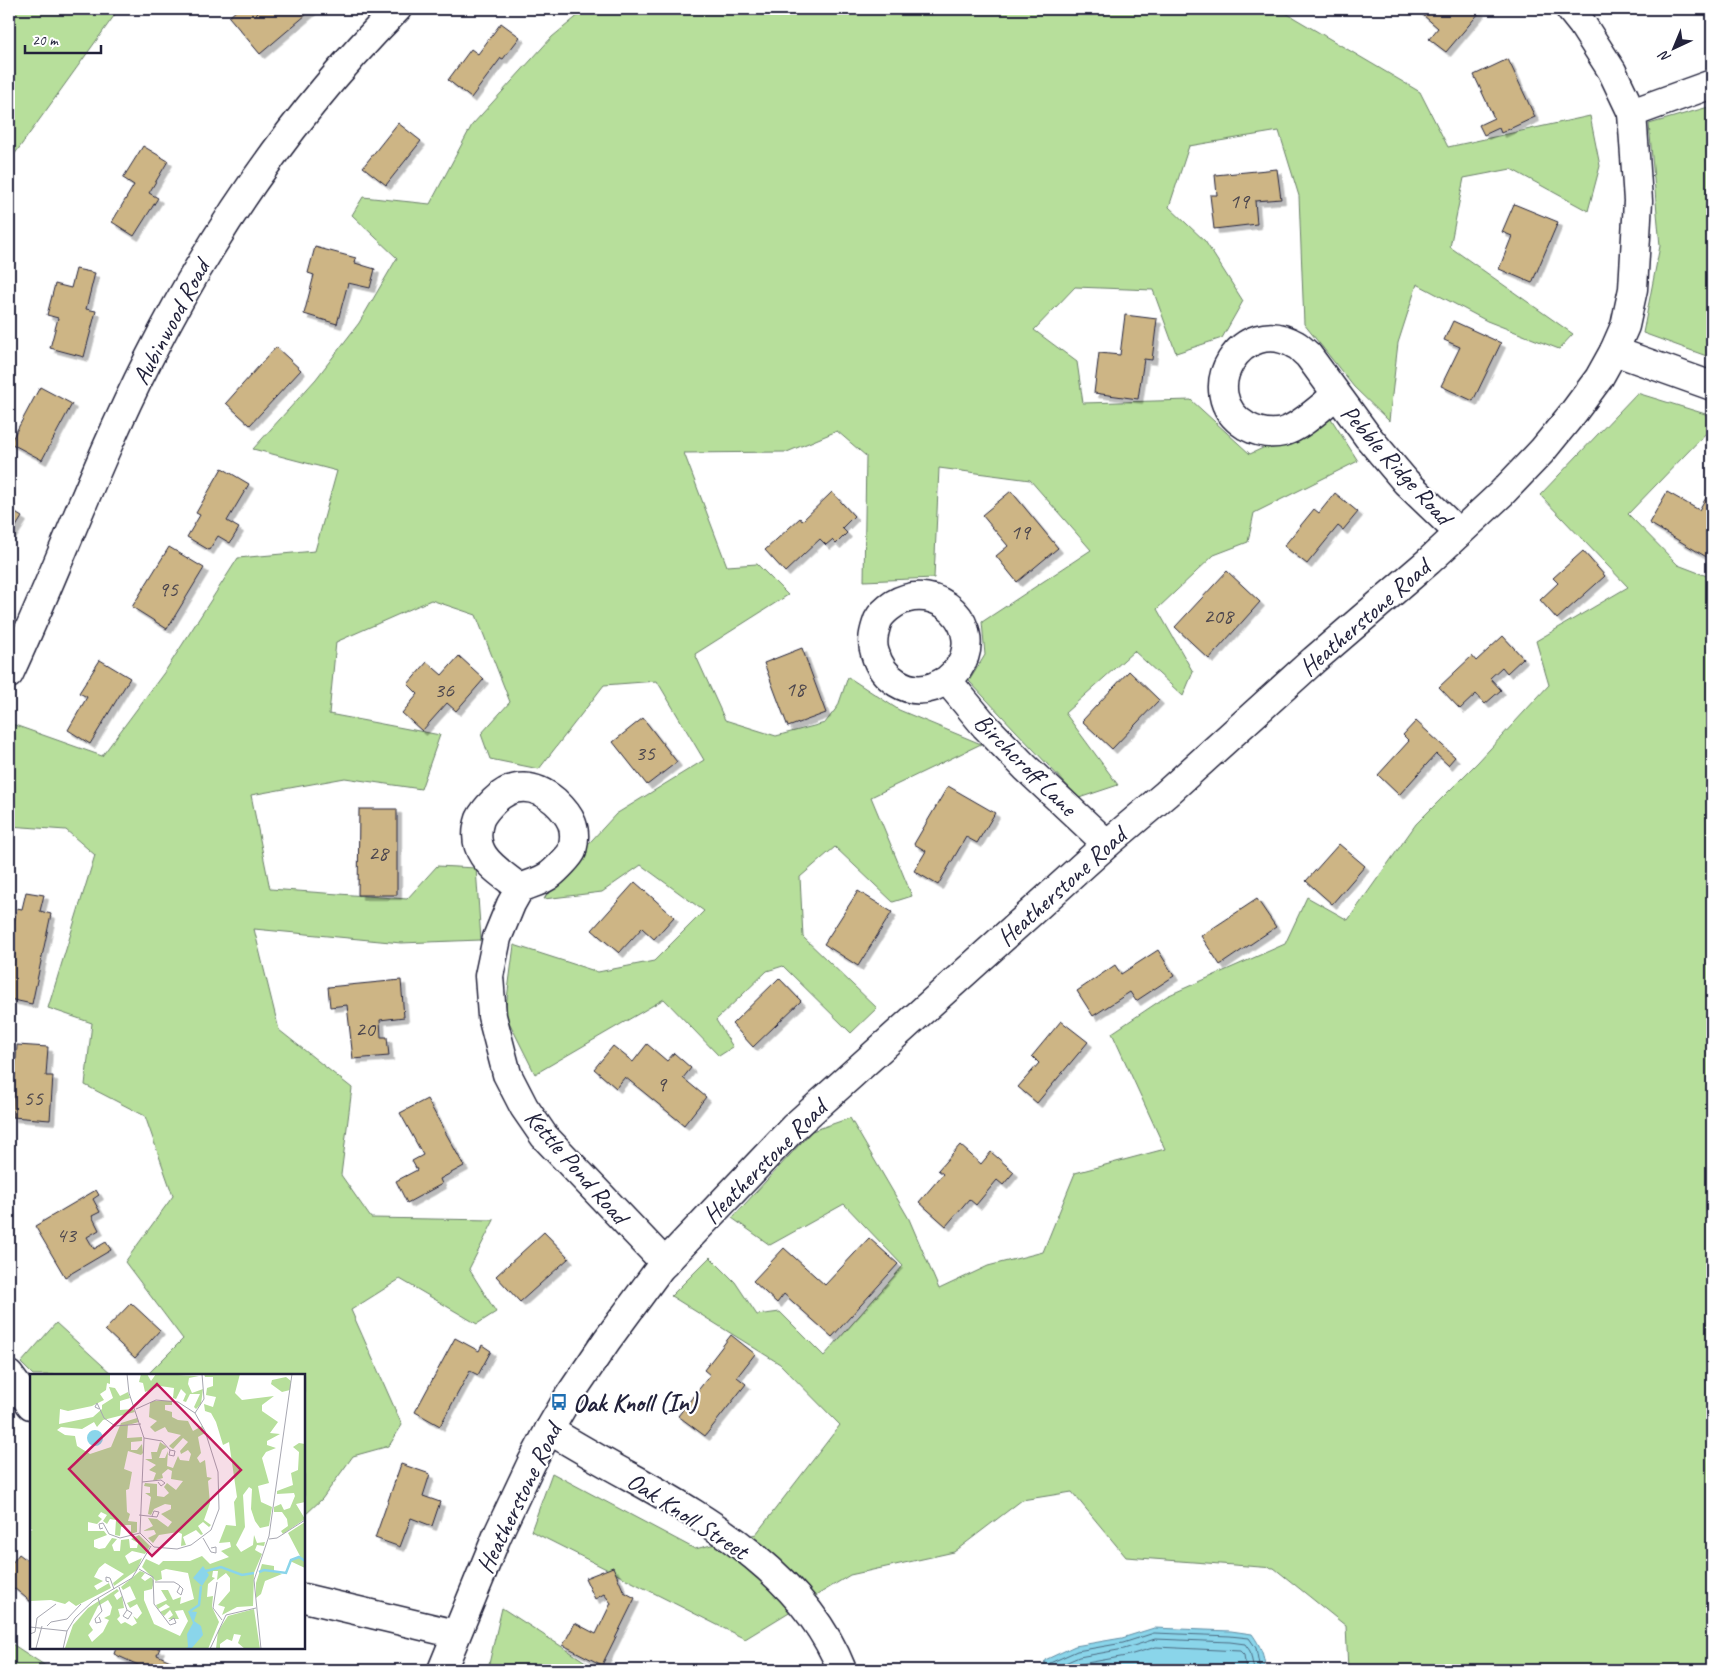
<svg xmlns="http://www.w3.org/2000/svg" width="1721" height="1679" viewBox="0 0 1721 1679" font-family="Caveat,sans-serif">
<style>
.green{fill:#b7df9b;stroke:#6c806b}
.water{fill:#8ad5ea;stroke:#608da4}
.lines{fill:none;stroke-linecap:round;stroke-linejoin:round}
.shore{stroke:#4c6a81;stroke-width:1}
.building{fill:#cdb585;stroke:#22223b;filter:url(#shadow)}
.minor-casing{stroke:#22223b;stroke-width:31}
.minor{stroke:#fff;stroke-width:28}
.labels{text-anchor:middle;stroke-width:4.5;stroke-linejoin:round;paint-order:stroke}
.number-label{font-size:22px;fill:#4d474e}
.street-label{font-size:25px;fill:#22223b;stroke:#fff}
.poi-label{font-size:25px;font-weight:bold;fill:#22223b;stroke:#fff;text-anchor:start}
.inset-river{fill:none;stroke:#8ad5ea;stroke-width:2.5}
.inset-road{fill:none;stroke:#a7a7b1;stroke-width:1}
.view{fill:#c2185b;fill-opacity:0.15;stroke:#c2185b;stroke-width:2.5}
.inset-edge{fill:none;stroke:#22223b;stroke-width:2.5}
</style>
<defs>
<filter id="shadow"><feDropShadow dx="4.5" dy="4.5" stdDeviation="0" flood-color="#0004"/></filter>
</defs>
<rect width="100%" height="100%" fill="#fff"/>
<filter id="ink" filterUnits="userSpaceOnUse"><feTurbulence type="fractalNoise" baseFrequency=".02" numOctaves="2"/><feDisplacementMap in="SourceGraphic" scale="10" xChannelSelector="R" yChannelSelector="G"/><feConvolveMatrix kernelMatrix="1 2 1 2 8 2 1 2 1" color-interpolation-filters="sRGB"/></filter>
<g filter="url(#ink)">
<g class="green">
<path d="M9,9h110l-110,153z"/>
<path d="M586,9h693l141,83 28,55 142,-31 10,50 -12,45 -77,-42 -47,9 -14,69 123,87 -14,15 -72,-28 -70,-37 -19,59 -9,78 -35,-34 -50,-63 -5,-128 -20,-65 -90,15 -20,61 36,34 38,60 -21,37 -46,15 -23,-63 -78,-3 -41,43 43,32 6,41 108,-3 59,54 80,-37 28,44 -104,52 -6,29 -34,13 -57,54 36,63 -10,24 -49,-45 -69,62 53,72 -39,13 -110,-117 16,-26 -3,-33 109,-72 -61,-70 -91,-12 -5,110 -70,3 2,-125 -29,-25 -50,21 -103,1 43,113 30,-2 31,31 -93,59 30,66 51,16 49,-13 13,-17 10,-29 51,33 82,34 -110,53 41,99 -19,6 -58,-55 -35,30 3,60 74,71 -26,25 -68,-67 -16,5 -51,49 17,27 -14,9 -55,-57 -129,75 -30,-60 9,-69 84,27 56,-11 50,-50 -63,-46 -39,27 -58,7 12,-20 60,-65 88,-54 -47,-79 -53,4 -65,84 -49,-10 -9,-25 29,-32 -34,-87 -45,-15 -95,42 -7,72 111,21 -19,54 -76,-11 -94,17 19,94 137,10 30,-33 39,2 5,72 -80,3 -147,-14 25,101 73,58 -11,87 30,43 123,2 -25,49 27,43 -19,12 -77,-45 -49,31 51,115 -13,21 -36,10 -31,43 -18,17v-141h-157l36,-36 -58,-77 48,-66 -28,-80 -60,-31 7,-62 -44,-15 47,-153 -29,-25 -57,-4v-103l93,33 64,-86 72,-112 77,-7 22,-80 -84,-22 63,-70 43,-56 38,-65 -45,-43 11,-18 67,7 42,-79 80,-88z"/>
<path d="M1712,106v252l-69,-25 17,-87 -11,-122z"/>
<path d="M1637,393l75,23v11l-84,87 50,51 34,13v1092h-364l-2,-44 -72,-58 -148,-11 -54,-65 -50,8 -68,52 -104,23 -105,64 -214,-108 21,-58 143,76 61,-15 84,-109 -60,-61 -109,-68 39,-39 25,25 22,33 23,-3 44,44 79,-90 -59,-62 -74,41 -38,-27 80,-87 38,-13 59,101 30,70 49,-23 55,-14 32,-79 90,-24 -53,-116 55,-37 118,-52 22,-47 41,23 68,-96 62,-62 71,-77 -13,-44 92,-54 -88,-92z"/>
<path d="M56,1323l57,52h-80l-12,-12z"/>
<path d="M502,1608l96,62h-107l-3,-2z"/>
<path d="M9,1642l43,28h-43z"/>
</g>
<path class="water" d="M1154,1628l77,3 21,3c8,11 13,22 13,36h-222l2,-10 30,-14 47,-8z"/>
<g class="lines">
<g class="shore">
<path d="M1048,1670l2,-7 27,-12 46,-8 31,-10 76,3 19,2 7,10 4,22"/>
<path d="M1055,1670l1,-3 23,-10 45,-8 31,-10 75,3 15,2 5,7 4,19"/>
<path d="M1068,1670l13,-6 45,-8 30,-9 84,4 4,4 2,15"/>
</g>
</g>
<g class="building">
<path d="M238,9h15l4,4 5,-4h51l-53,45 -31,-37z"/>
<path d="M1416,9h60l4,3 -34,40 -17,-13 9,-11z"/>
<path d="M501,23l19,14 -17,22 -2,-1 -30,40 -23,-18 23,-31 7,5z"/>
<path d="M1508,59l27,58 -34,16 -2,-5 -15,7 -5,-10 15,-7 -20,-43z"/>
<path d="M398,123l23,18 -35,44 -23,-18z"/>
<path d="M143,146l25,15 -19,32 9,5 -24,38 -22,-14 22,-37 -11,-7z"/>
<path d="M1277,169l4,30 -26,2 2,23 -43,5 -4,-34h7l-2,-20z"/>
<path d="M1514,204l44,18 -26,61 -33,-14 13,-33 -10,-4z"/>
<path d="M315,247l41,11 -1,5 20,6 -5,19 -22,-5 -11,41 -33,-10 10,-39 -6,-2z"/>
<path d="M76,269l19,4 -9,36 10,2 -12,46 -34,-9 8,-30 -11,-3 8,-31 16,4z"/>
<path d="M1125,315l32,4 -5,41 -8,-1 -6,40 -44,-6 5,-40 21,2z"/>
<path d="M1453,321l48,22 -28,58 -32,-15 19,-39 -16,-7z"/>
<path d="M276,347l25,23 -51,55 -24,-22z"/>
<path d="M40,387l32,17 -30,56 -32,-17z"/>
<path d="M222,468l27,16 -22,37 12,7 -9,15 -12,-7 -9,14 -22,-13 13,-22 -4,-2z"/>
<path d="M1011,491l47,57 -41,34 -21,-26 12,-10 -26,-31z"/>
<path d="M832,492l22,24 -12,12 5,5 -11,11 -4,-4 -6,5 -6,-6 -35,33 -20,-22 35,-32 2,3z"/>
<path d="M1667,492l32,18 8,-14 5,4v56l-2,3 -61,-36z"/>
<path d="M1335,493l23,19 -15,18 -5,-4 -31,38 -23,-18 30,-37 5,4z"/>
<path d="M9,509l13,8 -13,21z"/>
<path d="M169,547l35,21 -37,61 -35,-22z"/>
<path d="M1583,551l22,25 -48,43 -17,-19 18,-17 -5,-5z"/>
<path d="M1227,571l33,31 -51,57 -34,-32z"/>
<path d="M1503,636l20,22 -16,15 -5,-6 -12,11 11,12 -16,14 -9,-10 -16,15 -21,-22 33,-31 4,5z"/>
<path d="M802,648l24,65 -38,14 -24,-64z"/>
<path d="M459,656l25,23 -28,32 -9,-8 -25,28 -20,-18 16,-19 -10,-10 19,-22 15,13z"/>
<path d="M100,660l30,18 -40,66 -22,-14 19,-33 -8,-4z"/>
<path d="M1129,671l30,29 -47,49 -30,-28z"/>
<path d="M643,718l34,44 -30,23 -34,-43z"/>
<path d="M1416,721l39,36 -7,8 -12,-11 -37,41 -21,-20 31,-34 -6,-6z"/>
<path d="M948,786l47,27 -18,30 -11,-6 -28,48 -24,-14 12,-20 -12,-7z"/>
<path d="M359,809h38v86h-39z"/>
<path d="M1339,844l26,22 -33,38 -26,-23z"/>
<path d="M635,882l39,35 -20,22 -12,-11 -23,25 -27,-23z"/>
<path d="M858,891l34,21 -34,54 -34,-22z"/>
<path d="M26,892l18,3 -4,16 11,3 -19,90 -23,-5v-20l6,-28 -6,-1v-2l8,-40 5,1z"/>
<path d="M1257,899l19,28 -56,38 -19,-29z"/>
<path d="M1158,950l16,26 -38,25 -6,-9 -37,24 -16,-25 38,-26 6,9z"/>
<path d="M779,978l22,23 -48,46 -21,-23z"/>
<path d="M401,980l3,37 -24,3 1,17h6l2,19 -36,3 -6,-54 -17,2 -2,-20z"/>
<path d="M1061,1021l27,21 -51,61 -19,-16 21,-24 -7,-7z"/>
<path d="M647,1044l20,17 7,-8 17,15 -8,10 23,19 -22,28 -59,-48 -9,11 -22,-19 19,-23 20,16z"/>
<path d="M17,1045l31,2 -2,29h7l-3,44 -38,-3z"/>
<path d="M427,1099l37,67 -24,13 2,5 -35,19 -11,-22 21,-11 -5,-9 11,-6 -23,-42z"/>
<path d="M960,1145l21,19 10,-12 23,20 -11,13 -6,-5 -21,25 -7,-6 -23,27 -27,-24 24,-28 -5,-4z"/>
<path d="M96,1190l3,5 -6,4 7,13 -8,4 7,14 -12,7 7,12 12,-7 5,8 -46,27 -30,-51z"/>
<path d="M544,1232l25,26 -49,44 -24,-26z"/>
<path d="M869,1238l29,26 -66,73 -48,-43 -7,9 -24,-22 31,-33 41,37z"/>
<path d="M131,1303l29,27 -25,28 -30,-28z"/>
<path d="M731,1335l24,19 -18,23 9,7 -41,52 -27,-20 32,-41 -6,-5z"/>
<path d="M455,1338l24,13 3,-6 9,6 -13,24 -8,-4 -30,55 -25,-14z"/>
<path d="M401,1464l29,10 -7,22 17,6 -8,24 -21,-8 -11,29 -25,-9z"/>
<path d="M19,1554l12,9v39l-22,-18v-17z"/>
<path d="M613,1567l11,25 11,6 -33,67 -39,-20 12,-22 21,11 15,-31 -7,-9 -9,5 -10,-21z"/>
<path d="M116,1648h44l-3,7 34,15h-42l-35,-16z"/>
</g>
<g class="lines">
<g class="minor-casing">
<g id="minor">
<path d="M1632,113l80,-29"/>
<path d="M1614,351l98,35"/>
<path d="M1336,395c-14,11 -35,32 -53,37 -13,3 -26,0 -37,-6 -54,-33 -3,-114 50,-81 4,2 8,7 12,10l60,82 38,45 53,51"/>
<path d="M9,674c48,-103 87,-211 139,-314 65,-129 147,-248 249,-351"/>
<path d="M947,680c3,-3 8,-7 11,-11 29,-42 -21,-91 -64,-65 -6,4 -13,10 -16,16 -4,11 -7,22 -3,33 7,25 32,43 58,34 5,-2 10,-5 14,-7l38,46 41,42 81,76"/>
<path d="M520,888c10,-4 23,-7 31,-14 5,-4 19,-18 21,-23 6,-23 -1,-35 -17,-50 -20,-17 -42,-19 -61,0 -5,5 -11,12 -14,18 -12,36 16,50 40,69l-9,16 -14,34 -8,38 3,40 15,58 17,33 20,29 121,127"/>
<path d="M9,1375l22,30"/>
<path d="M549,1430c27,16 54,32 82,47 83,46 175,101 211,193"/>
<path d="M304,1598l152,36"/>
<path d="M442,1670l55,-134 34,-72 18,-34 18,-31 40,-59 53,-72 134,-141 313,-283 59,-50 148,-134 115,-99 72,-67 41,-43 31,-38 26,-35 15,-27 11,-25 8,-37 5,-88 -3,-45 -3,-43 -20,-42 -30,-47 -12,-15"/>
</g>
</g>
<use href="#minor" class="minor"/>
</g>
</g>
<defs>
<g id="bus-bare" transform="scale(1.35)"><path d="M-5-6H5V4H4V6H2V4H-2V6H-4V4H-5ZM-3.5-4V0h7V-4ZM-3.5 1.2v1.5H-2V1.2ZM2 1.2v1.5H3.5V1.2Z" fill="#1f6fb2" stroke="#fff" stroke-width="2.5" paint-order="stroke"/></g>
</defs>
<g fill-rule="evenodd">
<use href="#bus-bare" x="559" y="1402"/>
</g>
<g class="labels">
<g class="number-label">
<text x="1239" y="208">19</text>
<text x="1020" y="539">19</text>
<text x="168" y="596">95</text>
<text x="1218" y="623">208</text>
<text x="795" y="696">18</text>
<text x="444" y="697">36</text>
<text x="645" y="760">35</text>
<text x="378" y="860">28</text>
<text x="365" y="1036">20</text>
<text x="661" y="1091">9</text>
<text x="33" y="1105">55</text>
<text x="66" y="1242">43</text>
</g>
<g class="street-label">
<text transform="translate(170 322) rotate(-62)" y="9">Aubinwood Road</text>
<text transform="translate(1397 464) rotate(48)" y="9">Pebble Ridge Road</text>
<text transform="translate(1364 617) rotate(-41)" y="9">Heatherstone Road</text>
<text transform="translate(1026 764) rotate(45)" y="9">Birchcroff Lane</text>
<text transform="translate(1061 886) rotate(-42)" y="9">Heatherstone Road</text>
<text transform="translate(764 1161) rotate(-45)" y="9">Heatherstone Road</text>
<text transform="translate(577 1166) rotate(49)" y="9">Kettle Pond Road</text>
<text transform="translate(518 1498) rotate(-64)" y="9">Heatherstone Road</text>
<text transform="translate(688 1515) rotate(33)" y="9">Oak Knoll Street</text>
</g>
<g class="poi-label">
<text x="573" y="1411">Oak Knoll (In)</text>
</g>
</g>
<g transform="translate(30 1374)">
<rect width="275" height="275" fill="#fff"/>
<path d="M0,0h80v10l-3,-1 -1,7 -6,4 4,6 -12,6 -24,5 -8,-2 -1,15 34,-7 9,-8v-4l11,-7 -4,-11 6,1 5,8 8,-4 2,6 -10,3v9l13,-1 2,3 -32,8 -6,7 -3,-5 -12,7 -21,-2 -4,3 8,5 10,1 2,10 13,8 21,-7 10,-24 16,-5 2,4 -11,3 -1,13 15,-1v4l-11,1v8h6l5,-6 1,9 -2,2 -13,-4 -4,18 8,3 -3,17 -3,1 1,22 3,2 -2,7 9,1v10l-6,2v-9h-5l-5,2 -1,9 -5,-1 1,-15 -6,-1 -3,5 -4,-3 4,-6 -6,-3 -3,4 4,3 -5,5 -9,-2v9h16l3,4 -13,5v7l5,2 6,-1 7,-10 5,1 -5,6 2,6h6l1,-11 8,-1 1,9h7l1,-5 -7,-4 8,-4 11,11 -5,8 -13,-3 -7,5 4,8 13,-6 -5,12 -23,16 -1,-3 11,-9 -19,-11 -6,5 -5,9 9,4 -9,5 3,4 12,-7 2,5 -35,18 -7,-5 -4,3 -14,-4 -21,1v-70l3,-1 -3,-1zM111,0h6l4,7 5,-7 43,2 -10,2 -1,6 4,9 11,-4 -2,15 -5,5 -2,-2 6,-13h-10l-4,8 -3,-1 3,-7 -5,-5 -5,10 -3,-1 1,-10 -14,-2 -15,6 -2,-9 -4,-1zM174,0h36l-5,19 7,7 32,-4 -12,9v6l16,11 -8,11 10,1 -13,7v4l9,3 -10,4 -4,6 7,25 -11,3 3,16 11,5 -3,19 -9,2 -5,-7 -4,-12 1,-20 -3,-2 -6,8 2,32 -9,18 5,7 12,-7 1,-10 3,8 8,-1 -1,4 -7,-1 -2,5 7,4 -8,19 -1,33 -16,1 -15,8 3,-8 -7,-2 12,-14v-13l-4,-5 -9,7 1,-9h-5l-1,6 3,1 -7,6 -1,13 6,-1 -1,11 7,15 -11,27 -143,-1 8,-23 15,-17 29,-19 2,2 -5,4 3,5 5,-4 2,12 -6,1 2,7 -3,3 4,5 4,-2 7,4 5,-3 -4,-7 4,3 5,-6 -5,-9 -7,4 -3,-5 9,-4 -6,-13 -7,4 -2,-3 19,-16 5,2 -4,5 4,3 6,-4 3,4 -2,8 -8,2v9l10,24 26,12 8,-15 -5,-11 -8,1 4,8h-11l5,-4 -3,-5 -6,6 -4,-4 10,-5 -4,-3 -8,5 -2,-4 11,-5 -6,-10h7l5,10 8,-3 -1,7 14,-5 -6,-26 -22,-4 -5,2 1,8 -6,2 -14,-14 4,-8 13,6 4,-4h27l12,-5 8,8 19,-7 -8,-6 10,-4 -1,-5 -11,1 7,-18 10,1 -2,-24 3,-5 -8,-55 -6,3 -7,-23 -5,-9 -6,-2 -1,-7 9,3 3,-10 -10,-2 1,-7 6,-2v-9h-8zM78,226l4,7 -2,8 -6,3 5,2 -6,12 -11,10 -4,-7 5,-5 -4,-6 9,-18zM256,3l5,4 -1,9 -8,2 -11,-8 1,-4zM123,27h19v4h-7v5l7,2v5l6,3 10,1 5,10 9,-5 3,7 -7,4 3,16 -4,5 3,5 5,-3 2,17 5,1 -4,3 2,22 -6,17 7,5 -2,2 -6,-5 -5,4 5,8 -2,1 -5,-5 -13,7 3,8 -5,1 1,-12 -4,-2 -19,3 -6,8 -5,-5 8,-4 -2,-4 -11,1 10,-5 -5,-8 9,1 11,8 4,-5 -11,-8 10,-5v-4l-6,-1 -11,5 -3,6 -3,-1 3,-17 -6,-4h5v-6l-6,-1 1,-3 12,1v12l7,1 5,-4 -5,-6 3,-4 9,7 7,-9 -12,-2 1,-8 -4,-2 -6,5 1,4 -10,3 3,-8 -7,-3 7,-5 -11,-6h7l-1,-7h6l3,-10 7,5 -5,3 -3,8h6l3,-7 -1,15 6,2 5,-12 2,4 9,1 2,-7 -3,-4 -7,4 -1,-3 8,-9 -5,-4 -10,11 -4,-3 12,-11 -13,-3 -3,-5 -10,5 -5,-5 7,-6 -8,-4 1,-14zM269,69l6,1v58l-9,2 9,15 -22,15 -2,-3 7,-5 -1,-7 -5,-7h-8v-5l7,-3 3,6 6,-2 5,-12 -1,-3 -17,1v-3l16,-6 -2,-12 7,-3 1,-18 -6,-5zM275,148v46l-15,-7 10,-5 -12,-23zM232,190l12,2v5l8,3 -17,7 -4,13 -5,4v-15zM224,235l6,40h-15l-7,-6 3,-8 -7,-1 -2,7 -5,-2 -7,5v4l8,1h-12l2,-18 10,-15z" fill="#b7df9b" fill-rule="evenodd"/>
<path d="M57 64a8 8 0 1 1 16 0a8 8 0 1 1-16 0ZM173,192l6,9 -7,11 -9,-8zM158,237l9,1 -3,9 7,5 2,9 -12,14h-8l5,-2 -1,-13 6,-11z" fill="#8ad5ea"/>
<path class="inset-river" d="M176,197l15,-4 21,8 12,-2M229,198l5,-2 22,3 5,-13 8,-3 6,4M160,237l9,-6 2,-19"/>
<path class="inset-road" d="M97,0l2,19 15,45 -4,95 14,14 23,2 14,-4 20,-15 8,-21 -1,-37 -13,-41 -10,-18 -17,-11 -22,-2 -20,9M69,35l-4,-2 2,-4 7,15 11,8 26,-2M165,39l9,-14 -2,-25M114,64l18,3 8,9 5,1 -1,5 -5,-1 1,-5M112,108l19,-2 4,3 -4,3 -3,-4M109,141l18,2 2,-5 -5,-1 -2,5M73,154l-3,1 -1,-5 4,-1 6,11 11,4 20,-5M173,164l8,14 5,1v-6l-5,1M239,165l8,-1 28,-18M109,195l14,8 1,27 16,21 6,-2 -2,-5 -5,3M79,208l-3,-1v-4l4,1 4,11M125,208h19l5,3 4,4 -2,6 -4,-3 3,-6M187,208l-4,26 9,12M89,213l8,23 -4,6 5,3 4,-6 -5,-3M68,224l4,13 -7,8 1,4 5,-1 -2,-5M17,252l4,-4 16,-3 14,-15M0,253l37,4M0,260l5,-2 2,-14 19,-14M6,274l6,-22M33,275l4,-18 8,-13 18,-17 39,-23 19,-32M180,275l16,-34 30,-7M231,275l-7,-69 15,-44 23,-162"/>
<path class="view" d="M127,10l84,86 -89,86 -83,-87z"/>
<rect width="275" height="275" class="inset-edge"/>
</g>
<rect width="1721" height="1679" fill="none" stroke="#fff" stroke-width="30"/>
<rect x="15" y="15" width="1691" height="1649" fill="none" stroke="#22223b" stroke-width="2" filter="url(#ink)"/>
<g transform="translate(1674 48) rotate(224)" stroke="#ffffff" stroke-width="4" paint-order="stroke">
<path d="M0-4L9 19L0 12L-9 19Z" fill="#22223b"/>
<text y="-8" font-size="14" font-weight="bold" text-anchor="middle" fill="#22223b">N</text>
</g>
<path d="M25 45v8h76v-8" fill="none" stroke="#22223b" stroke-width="2.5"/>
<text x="32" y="45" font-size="15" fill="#22223b" stroke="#ffffff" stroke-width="4" paint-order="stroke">20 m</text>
</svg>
